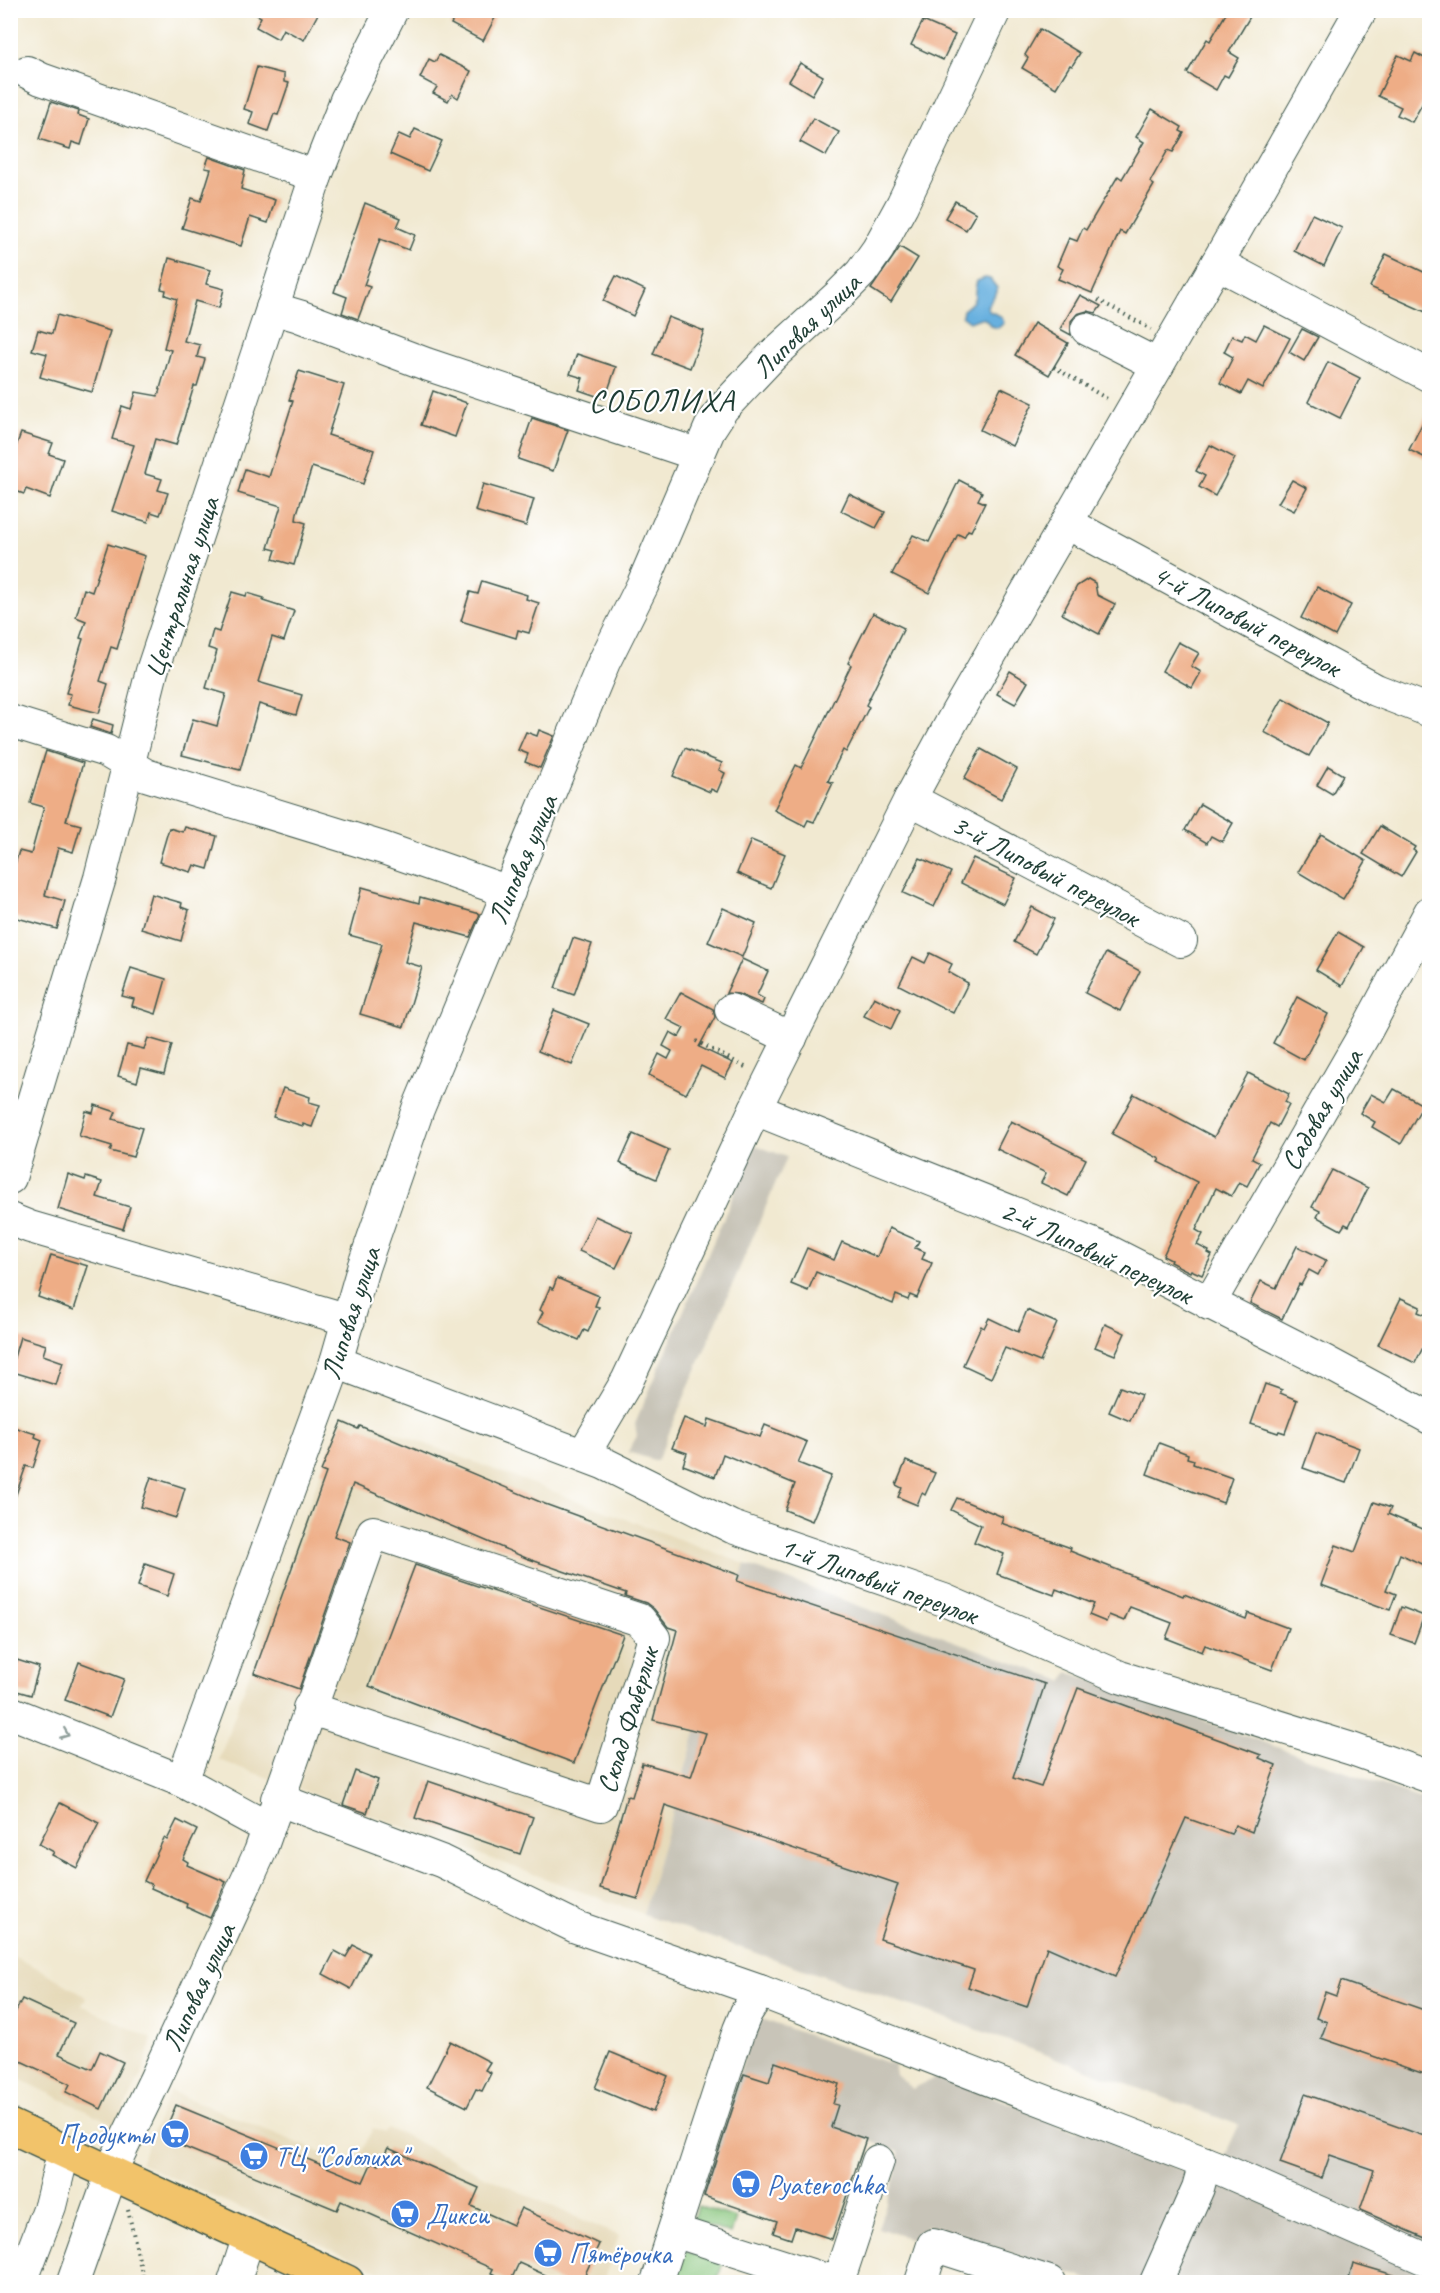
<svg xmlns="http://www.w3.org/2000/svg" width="1440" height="2293" viewBox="0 0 1440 2293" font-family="Caveat,sans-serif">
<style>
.built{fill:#e6daba}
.industrial{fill:#c8c4b8}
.green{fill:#87c57c;stroke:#538158;stroke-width:1.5}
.water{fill:#68b0df;stroke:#44768a;stroke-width:1.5}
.building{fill:#eead86}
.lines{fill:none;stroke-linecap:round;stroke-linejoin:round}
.minor-casing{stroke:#3e574c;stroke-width:34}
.major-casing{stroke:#3e574c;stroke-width:36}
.path{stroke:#3e574c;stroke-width:4;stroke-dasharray:1.5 4.5;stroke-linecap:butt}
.minor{stroke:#fff;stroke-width:32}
.major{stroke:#f2c36a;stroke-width:33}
.oneway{stroke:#8f9e9a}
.labels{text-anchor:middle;stroke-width:4.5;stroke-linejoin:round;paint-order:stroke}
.street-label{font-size:28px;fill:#1f3d34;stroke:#fff}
.shop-label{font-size:28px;fill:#366cbe;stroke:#fff;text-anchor:start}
.quarter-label{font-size:32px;letter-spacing:1.5px;fill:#1f3d34;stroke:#fff}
</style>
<rect width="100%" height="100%" fill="#fff"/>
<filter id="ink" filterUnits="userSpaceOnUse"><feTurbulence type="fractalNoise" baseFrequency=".0167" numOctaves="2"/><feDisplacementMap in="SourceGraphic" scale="12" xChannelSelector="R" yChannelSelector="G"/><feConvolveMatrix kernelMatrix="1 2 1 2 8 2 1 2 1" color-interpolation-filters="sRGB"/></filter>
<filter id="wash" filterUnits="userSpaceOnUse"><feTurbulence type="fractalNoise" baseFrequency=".008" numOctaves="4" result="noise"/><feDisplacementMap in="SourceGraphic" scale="24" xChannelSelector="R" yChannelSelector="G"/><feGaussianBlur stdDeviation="1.35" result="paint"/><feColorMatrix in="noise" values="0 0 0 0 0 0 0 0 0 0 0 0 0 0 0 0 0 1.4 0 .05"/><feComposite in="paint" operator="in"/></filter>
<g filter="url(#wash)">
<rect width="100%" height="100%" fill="#f1e9d1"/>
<g class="built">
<path d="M344,1413l401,151 -102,350 -424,-154 102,-289z"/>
<path d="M10,1955l32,15 44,27 -4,8 70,34 -9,32 -27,54 -105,-50z"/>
<path d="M170,2091l185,75 18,-38 12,5 4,-4 11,4 84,43 135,60 -16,46h-199l-264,-119z"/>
</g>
<g class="industrial">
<path d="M755,1145l32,12 -130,304 -29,-9 9,-16 -2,-12z"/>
<path d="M745,1564l318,117 5,-9 361,130v480h-263l73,-157 -299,-109 -297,-102z"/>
<path d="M764,2020l130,45 2,10 16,14 27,-13 112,43 7,6 19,6 2,-6 106,47 3,15 -43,95h-49l-168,-57 -13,15 -37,-12 18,-54 3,-22 -33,-13 -34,100 -36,-12 -5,12 -18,-6 3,-13 -76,-25 56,-173z"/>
</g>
<g class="green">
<path d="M698,2206l38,12 -5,16 -38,-13z"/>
<path d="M683,2250l40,13 -7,19h-53z"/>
</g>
<path class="water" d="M985,278l5,1 7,9v4l-10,14 2,5c7,4 13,3 15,12l-6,5 -7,-2 -6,-7 -5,-1 -10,4 -8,-6 1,-6c19,-14 8,-12 14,-29z"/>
<g id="blocks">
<g class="building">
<path d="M248,10h72l-16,30 -21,-11 -5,10 -22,-12 5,-10z"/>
<path d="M458,10h41l-16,31 -32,-17z"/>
<path d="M1228,10h26l-25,42 10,6 -11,19 -4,-2 -8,15 -29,-17 20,-34 3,2z"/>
<path d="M923,21l32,14 -12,25 -32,-15z"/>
<path d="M1040,29l40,24 -8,13 -2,-1 -14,23 -34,-20 6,-10 -3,-3z"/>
<path d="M1415,53l15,8v29l-18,32 -15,-7 4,-8 -23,-11 20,-41 13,6z"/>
<path d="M439,55l32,16 -13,27 -6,-4 -4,7 -15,-8 4,-6 -17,-9 9,-19 6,3z"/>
<path d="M800,63l23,13 -11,19 -23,-14z"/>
<path d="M257,67l27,7v8l5,1 -11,32 -4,-1 -6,17 -19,-7 4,-12 -9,-3z"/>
<path d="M51,102l28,9 -1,4 11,4 -8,26 -9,-3 -2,7 -31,-10z"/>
<path d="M1152,109l30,18 -2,4 4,2 -11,19 -5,-2 -18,32 4,3 -29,49 -5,-3 -28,62 -34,-14 5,-10 -6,-3 12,-28 8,3 6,-13 3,2 32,-54 4,3 22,-37 -8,-5z"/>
<path d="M813,118l26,14 -13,24 -26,-14z"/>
<path d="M415,129l27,12 -14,30 -38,-17 9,-20 11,5z"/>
<path d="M209,157l36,13 -4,19 34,11 -7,23 -18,-6 -9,29 -59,-18 10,-30 9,3 10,-32 -6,-1z"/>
<path d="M955,201l21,12 -10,17 -21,-12z"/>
<path d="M365,203l36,15 -4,9 18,8 -6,15 -29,-11 -16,46 6,2 -12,32 -16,-6 5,-16 -13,-5z"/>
<path d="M1312,214l30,14 -18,38 -30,-15z"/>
<path d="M900,247l18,11 -27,44 -20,-13z"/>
<path d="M1386,254l44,21v39l-60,-27z"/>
<path d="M169,258l41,12 -4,14 18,5 -5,19 -24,-7 -11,40 16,4 -3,12 8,2 -8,27h-3l-18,59 -21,-6 -10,35 17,5 -4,11 10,3 -8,22 -9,-3 -3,10 -36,-11 22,-66 -22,-6 10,-33 9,3 5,-17 22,4 13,-46 -7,-2 13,-49 -12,-4 1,-5 -5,-1z"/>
<path d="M616,276l29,14 -12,26 -30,-15z"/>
<path d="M1080,295l21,11 -5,7 -9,-2 -10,3 -6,7v14l-11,-6z"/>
<path d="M57,315l53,16 -18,61 -52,-15 7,-23 -15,-4 6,-20 14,4z"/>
<path d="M668,317l36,14 -14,37 -37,-14z"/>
<path d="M1034,323l34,20 -19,32 -34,-20z"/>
<path d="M1264,325l26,13 -27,51 -15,-8 -7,13 -21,-11 13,-26 -9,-5 8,-16 10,4 3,-6 11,6z"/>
<path d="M1302,329l16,8 -14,24 -15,-9z"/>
<path d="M577,354l39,13 -11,32 -26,-9 4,-12 -13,-4z"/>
<path d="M1328,362l32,16 -20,40 -32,-16z"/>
<path d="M299,371l45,14 -16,50 46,15 -11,34 -51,-17 -15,46 -1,7 10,3 -12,42 -21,-6 3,-9 -8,-2 13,-42 -43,-13 7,-24 24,8 24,-76 -4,-1z"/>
<path d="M1001,388l32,15 -21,43 -32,-16z"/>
<path d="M433,391l34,12 -12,34 -34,-12z"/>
<path d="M1430,408v52l-21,-10z"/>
<path d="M532,418l36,12 -15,41 -35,-12z"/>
<path d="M21,433l32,10 -4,11 14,5 -13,39 -24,-9 -2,5 -14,-5v-26z"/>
<path d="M1210,445l25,13 -20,38 -16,-9 6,-11 -9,-5z"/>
<path d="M959,480l23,12 -4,8 7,3 -14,28 -3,-1 -4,7 -6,-3 -29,59 -37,-19 21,-39 16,7z"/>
<path d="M1292,480l15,8 -13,23 -16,-8z"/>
<path d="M483,484l51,15 -8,27 -51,-15z"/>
<path d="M849,494l36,18 -9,16 -35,-17z"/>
<path d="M108,544l37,12 -28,93 -6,-2 -11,34 8,3 -9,29 -31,-8 3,-11 -5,-1 17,-54 -3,-1 6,-17 -10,-4 8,-28 8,3z"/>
<path d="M1088,579l7,4 2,12 18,9 -16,30 -37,-20 15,-28z"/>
<path d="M482,581l45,14 -1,4 13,4 -10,30 -11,-3 -2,8 -55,-17 9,-29 8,2z"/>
<path d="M1317,587l34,18 -16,31 -34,-18z"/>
<path d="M232,592l14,4 1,-3 17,5 -1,3 31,10 -10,30 -12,-4 -14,45 44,13 -6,20 -37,-11 -19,66 -58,-15 11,-36 24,7 9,-32 -20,-6 11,-37 -9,-3 5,-18 6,2z"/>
<path d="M873,613l31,15 -38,77 3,2 -23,45 -3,-2 -15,31 5,2 -19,39 -6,-2 -3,6 -31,-16 22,-45 5,3 50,-103 -3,-2z"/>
<path d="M1178,642l21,11 -8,13 10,6 -9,16 -30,-17z"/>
<path d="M1010,671l18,11 -13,22 -18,-10z"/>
<path d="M1283,698l45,25 -19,33 -45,-24z"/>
<path d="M93,719l20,6 -2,9 -21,-7z"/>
<path d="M539,730l15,6 -14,32 -15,-6 3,-8 -10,-4 8,-18 11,4z"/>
<path d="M685,748l37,15 -3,7 6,3 -8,19 -6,-3 -1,3 -37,-16z"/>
<path d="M981,749l36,20 -16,30 -37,-20z"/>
<path d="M46,751l37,12 -17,58 15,4 -8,27 -15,-4 -13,47 20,6 -8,28 -47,-13v-35l9,-30 12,3 13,-47 -14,-4z"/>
<path d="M1328,766l15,9 -11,19 -15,-9z"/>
<path d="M1200,804l33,19 -11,19 -11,-6 -4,7 -22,-13z"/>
<path d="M1380,826l35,21 -2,3 3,2 -15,25 -38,-23z"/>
<path d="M185,827l32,9 -9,33 -14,-4 -3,7 -32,-10 10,-34 14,4z"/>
<path d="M1321,834l45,27 -23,38 -45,-27z"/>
<path d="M751,840l34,14 -14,34 -34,-15z"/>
<path d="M920,858l31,14 -17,35 -31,-14z"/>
<path d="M973,858l43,20 -13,26 -42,-21z"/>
<path d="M362,887l57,16 1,-6 60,17 -10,23 -54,-15 -11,40 17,5 -18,60 -44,-13 22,-70 -33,-9z"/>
<path d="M151,894l31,9 -1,4 8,3 -8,31 -40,-12z"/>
<path d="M1032,907l22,12 -18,35 -22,-12z"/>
<path d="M723,908l33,15 -14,34 -34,-15z"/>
<path d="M1338,932l26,15 -22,39 -26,-16z"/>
<path d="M573,938l19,6 -18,51 -19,-7z"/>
<path d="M930,953l22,11 -4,8 20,11 -15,30 -54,-28 14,-28 12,6z"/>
<path d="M1106,953l34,18 -20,40 -35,-18z"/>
<path d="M742,959l26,12 -11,24 7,4 -2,5 -24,-10 -12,-1z"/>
<path d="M131,968l35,11 -10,35 -24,-8 2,-7 -12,-3z"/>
<path d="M681,992l32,17 2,8 -16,30 34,16 -8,15 -24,-12 -15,28 -37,-19 10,-21 9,5 4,-8 -9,-5 7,-14 9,5 5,-9 -18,-9z"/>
<path d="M874,997l26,13 -9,19 -27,-13z"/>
<path d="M1297,997l31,17 -24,46 -31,-17z"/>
<path d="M554,1010l35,14 -17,41 -34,-14z"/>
<path d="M148,1038l24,7 -8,29 -23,-6 -4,14 -19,-6 9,-31 17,4z"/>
<path d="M1248,1073l41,21 -4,8 4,2 -12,23 -7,-4 -18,35 8,4 -13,24 -8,-4 -8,14 -15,-8 -20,42 7,4 -6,11 12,6 -1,2 4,2 -10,20 -11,-5 -1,2 -20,-10 1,-2 -8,-4 34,-74 -39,-20 2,-3 -48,-25 22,-40 80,43z"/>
<path d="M283,1088l27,9 -1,5 11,3 -8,22 -9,-3v2l-30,-9z"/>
<path d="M1394,1089l29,16 -22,39 -29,-17 3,-5 -15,-9 11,-19 15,8z"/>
<path d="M95,1105l21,7 -3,7 29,9 -9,29 -23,-6 2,-5 -33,-10 7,-25 7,2z"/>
<path d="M1011,1121l75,38 -18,37 -27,-13 5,-10 -49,-24z"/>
<path d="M633,1134l36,16 -13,29 -36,-16z"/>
<path d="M1332,1170l36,18 -19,38 -4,-2 -4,6 -24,-13 3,-6 -8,-4z"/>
<path d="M68,1174l17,6 1,-3 16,5 -5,15 33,10 -7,22 -65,-20z"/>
<path d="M595,1216l38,17 -17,35 -37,-17z"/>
<path d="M889,1228l30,13 -4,7 10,4 -3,7 10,4 -15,35 -7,-3 -2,5 -12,-5 -3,9 -77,-32 -8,19 -17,-7 16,-36 27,12 8,-18 35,15z"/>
<path d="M1297,1246l29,14 -8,15 -9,-5 -8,15 -2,-1 -17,35 -32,-16 11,-22 15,7z"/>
<path d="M51,1255l37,11 -14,44 -36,-13z"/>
<path d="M557,1278l42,18 -4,10 4,1 -11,25 -4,-2 -5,10 -41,-18 5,-10 -3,-2 10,-23 3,2z"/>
<path d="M1401,1298l19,9 -2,5 12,5v17l-15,29 -37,-18z"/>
<path d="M1027,1310l30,13 -17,39 -35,-14 -14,30 -28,-13 18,-39 3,2 5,-10 29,14z"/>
<path d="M1105,1324l20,9 -10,22 -20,-8z"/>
<path d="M20,1337l26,8 -3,10 20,7 -7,23 -46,-14z"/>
<path d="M1265,1384l17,6 -2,3 17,7 -12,33 -6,-2 -1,2 -27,-9z"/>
<path d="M1120,1387l21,8 -11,26 -21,-9z"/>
<path d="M684,1418l23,9 2,-8 51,18 5,-12 42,17 -9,21 33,13 -19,45 -27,-11 10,-26 -72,-30 -8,23 -32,-12 4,-12 -15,-5z"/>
<path d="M342,1422l16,7 2,-3 185,78 194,71 -2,6 308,103 -32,94 28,9 37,-99 183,67 -2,3 17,7 -24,67 -17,-7 -4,9 -45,-16 -71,159 -68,-30 -20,60 -59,-20 6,-17 -94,-31 18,-55 -233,-79 -27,94 -38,-11 27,-92 5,1 10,-34 49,14 15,-44 -53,-13 24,-90 -9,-3 -14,-18 -8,-6 -21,-7 1,-3 -100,-35 -173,-74 -19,52 16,6 -51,147 -45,-16 72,-200 -5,-2z"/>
<path d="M10,1426l26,8 -1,3 7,3 -9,28 -7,-2 -13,37h-3z"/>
<path d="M1316,1432l43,16 -13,35 -43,-15z"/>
<path d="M1159,1443l29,11 -1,4 7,2 -1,4 39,14 -9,25 -76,-29z"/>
<path d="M906,1461l29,12 -10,22 -3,-2 -5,12 -19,-8 4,-9 -6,-3z"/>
<path d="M151,1477l34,11 -9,30 -35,-11z"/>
<path d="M957,1498l46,19 -2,6 70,25 -1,3 113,45 1,-2 62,25 2,-6 40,15 -16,42 -67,-25 -3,7 -36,-14 6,-15 -42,-16 -6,14 -15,-6 -3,7 -17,-7 5,-11 -38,-15 -2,6 -57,-21 7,-20 -30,-12 7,-17 -30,-15z"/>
<path d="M1374,1502l17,6 -3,6 42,18v36l-30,-14 -14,36 10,4 -6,16 -69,-25 15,-40 19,7z"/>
<path d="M145,1564l29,10 -7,22 -29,-10z"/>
<path d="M415,1565l208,70 -49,128 -205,-77z"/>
<path d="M1401,1607l23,9 -10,27 -23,-8z"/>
<path d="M17,1660l22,7 -8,28 -21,-6z"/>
<path d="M79,1662l45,17 -14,38 -45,-17z"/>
<path d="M355,1771l23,9 -11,33 -24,-8z"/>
<path d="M428,1781l105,36 -13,37 -105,-36z"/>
<path d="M60,1803l39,20 -22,45 -25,-13 2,-3 -15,-8z"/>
<path d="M177,1820l20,10 -14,29 5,3 -1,3 39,17 -16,36 -24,-11 1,-3 -36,-16 1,-3 -8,-4 20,-43 3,2z"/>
<path d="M353,1945l16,8 -18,36 -28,-15 12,-23 11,6z"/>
<path d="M1341,1981l89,31v64l-109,-38 6,-16 -11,-4 9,-26 11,4z"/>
<path d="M22,1999l52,24 -15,31 33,15 8,-18 23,11 -22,47 -35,-17 4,-8 -60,-28v-33z"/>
<path d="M450,2041l40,21 -5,8 6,3 -9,18 -6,-2 -9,18 -40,-20z"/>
<path d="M610,2052l58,24 -15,36 -58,-24z"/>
<path d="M775,2062l64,22 -6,20 5,1 -7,22 35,12 -34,100 -37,-12 -4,12 -18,-6 4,-12 -73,-25 40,-122 25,8z"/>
<path d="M1305,2094l125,44v102l-70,-30 14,-40 -44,-15 -8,23 -42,-15z"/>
<path d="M176,2105l187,77 9,-20 7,3 9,-17 91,40 -8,18 42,19 8,-17 78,36 -18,39h-18l-44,-20 -9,19 -19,-9 2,-4 -152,-68 -4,9 -175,-72z"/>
<path d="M1353,2263l51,15 -1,5h-55z"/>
</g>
</g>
</g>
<g filter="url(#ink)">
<use href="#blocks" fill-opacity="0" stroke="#3e574c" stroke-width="1.5"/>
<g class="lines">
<g class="minor-casing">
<g id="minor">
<path d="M27,72l14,7 275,97"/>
<path d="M1217,263l213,113"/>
<path d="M272,308l27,8 127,48 273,91"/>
<path d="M1087,329l71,36"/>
<path d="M1067,523l309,167 54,21"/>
<path d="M10,721l96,30 40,24 237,73 126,44"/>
<path d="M910,799l271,142"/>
<path d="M731,1010l60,28"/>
<path d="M755,1109l347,139 224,114 104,56"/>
<path d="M10,1178l90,-300 52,-207 164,-495 30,-76 46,-90"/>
<path d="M10,1219l20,8 319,93"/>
<path d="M1209,1304l156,-271 65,-121"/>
<path d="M336,1362l267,101 129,64 212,73 176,77 232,72 78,28"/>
<path d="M583,1455l44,-74 128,-272 155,-310 46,-85 261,-451 144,-253"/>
<path d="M10,1712l172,69 86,47"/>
<path d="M182,1781l154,-419 27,-94 55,-159 186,-447 39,-78 67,-156 13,-20 49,-52 66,-60 23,-23 17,-24 24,-44 93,-195"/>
<path d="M277,1799l164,62 135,66 184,64 458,177 212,93"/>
<path d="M674,2231l159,51"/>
<path d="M21,2282l29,-76 14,-56"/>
<path d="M73,2282l44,-124 38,-78 105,-228 113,-320 267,88 14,18 -53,167 -292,-97"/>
<path d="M234,2282l15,-46"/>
<path d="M657,2282l82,-252 7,-17 14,-22"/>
<path d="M838,2282l40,-121"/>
<path d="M921,2282l12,-37 116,37"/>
<path d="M1156,2282l42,-94 7,-25"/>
</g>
</g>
<g class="major-casing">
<path id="major" d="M10,2126l337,156"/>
</g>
<g class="path">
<path d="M1098,300l53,29"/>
<path d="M1054,367l55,33"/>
<path d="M696,1041l53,28"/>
<path d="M128,2210l16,72"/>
</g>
<use href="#minor" class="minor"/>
<use href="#major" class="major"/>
</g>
<defs><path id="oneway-chevron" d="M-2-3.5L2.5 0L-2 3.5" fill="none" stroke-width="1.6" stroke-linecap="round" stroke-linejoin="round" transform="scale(1.5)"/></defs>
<use class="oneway" href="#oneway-chevron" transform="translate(65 1734) rotate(22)"/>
</g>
<defs>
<g id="supermarket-disc" transform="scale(1.5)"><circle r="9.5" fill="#3f7fe0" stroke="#fff"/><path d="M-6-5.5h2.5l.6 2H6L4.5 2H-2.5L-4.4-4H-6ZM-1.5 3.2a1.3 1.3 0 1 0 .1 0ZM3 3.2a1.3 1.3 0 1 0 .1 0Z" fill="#fff"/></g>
</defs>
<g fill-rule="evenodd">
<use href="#supermarket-disc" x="175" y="2134"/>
<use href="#supermarket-disc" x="254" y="2156"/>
<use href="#supermarket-disc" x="746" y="2184"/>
<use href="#supermarket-disc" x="405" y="2214"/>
<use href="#supermarket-disc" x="548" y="2253"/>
</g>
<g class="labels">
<g class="street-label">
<text transform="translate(806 325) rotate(-44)" y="10">Липовая улица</text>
<text transform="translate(181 587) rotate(-72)" y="10">Центральная улица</text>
<text transform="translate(1247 620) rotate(28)" y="10">4-й Липовый переулок</text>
<text transform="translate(522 859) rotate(-67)" y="10">Липовая улица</text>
<text transform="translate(1046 870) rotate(28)" y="10">3-й Липовый переулок</text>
<text transform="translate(1321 1109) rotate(-60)" y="10">Садовая улица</text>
<text transform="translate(1097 1252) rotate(25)" y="10">2-й Липовый переулок</text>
<text transform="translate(350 1313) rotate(-72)" y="10">Липовая улица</text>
<text transform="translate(879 1580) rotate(20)" y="10">1-й Липовый переулок</text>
<text transform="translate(627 1720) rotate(-73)" y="10">Склад Фаберлик</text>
<text transform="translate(198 1987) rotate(-65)" y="10">Липовая улица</text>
</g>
<g class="shop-label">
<text x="154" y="2144" text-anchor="end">Продукты</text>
<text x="275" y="2166">ТЦ "Соболиха"</text>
<text x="767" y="2194">Pyaterochka</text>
<text x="426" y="2224">Дикси</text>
<text x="569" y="2263">Пятёрочка</text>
</g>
<g class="quarter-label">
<text x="662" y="411">СОБОЛИХА</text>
</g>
</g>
<rect width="1440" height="2293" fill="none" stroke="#fff" stroke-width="36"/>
</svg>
